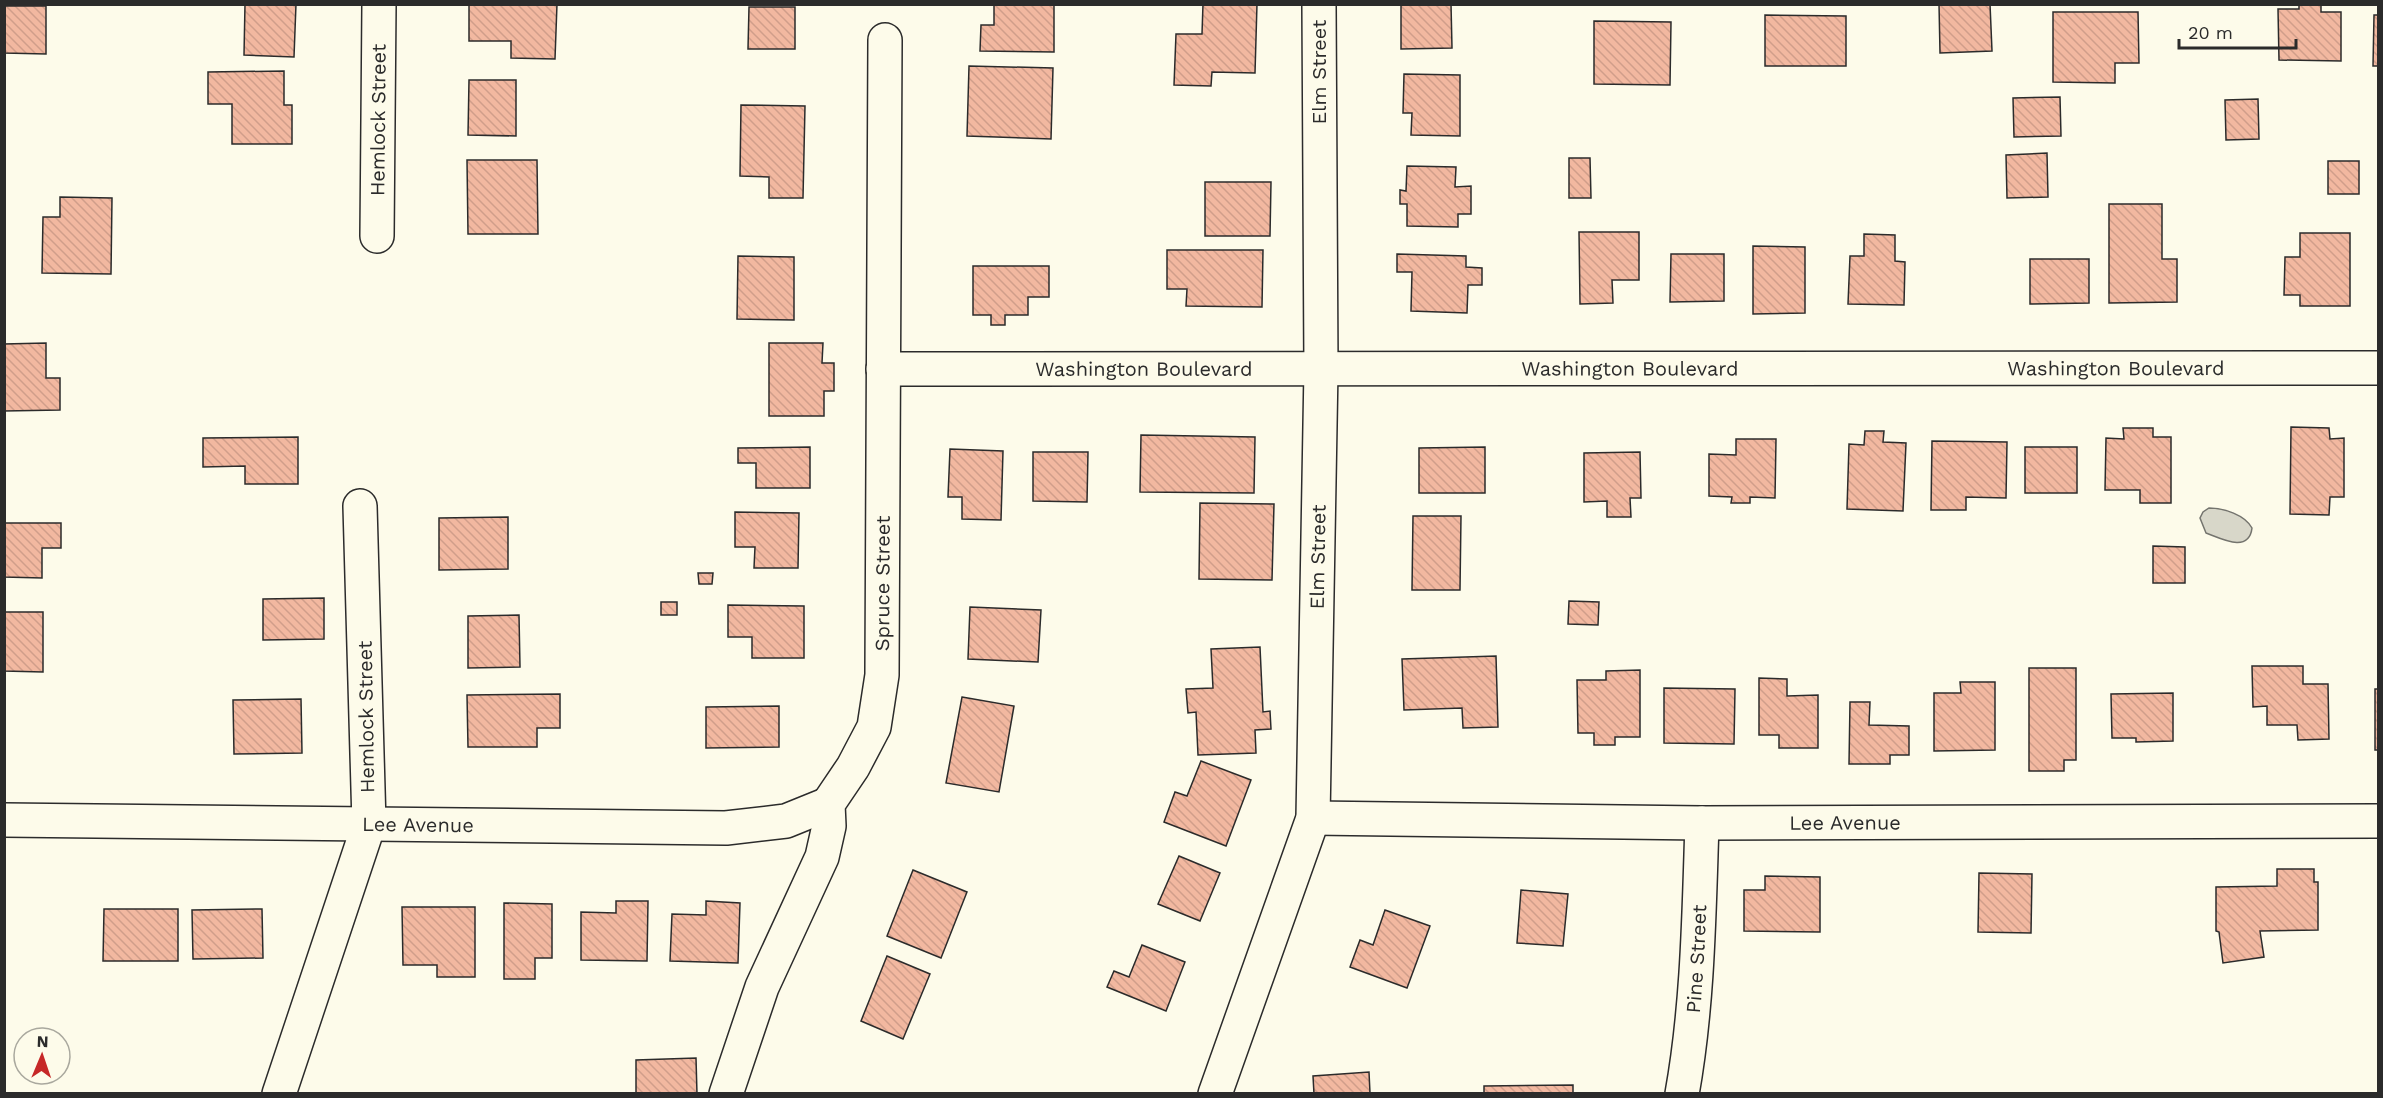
<svg xmlns="http://www.w3.org/2000/svg" width="2383" height="1098" viewBox="0 0 2383 1098" font-family="'Work Sans',sans-serif">
<style>
.water{fill:#d8d7c9;stroke:#74746e;stroke-width:1.5}
.building{fill:url(#building-back-hatch);stroke:#2b2b2b;stroke-width:1.5}
.lines{fill:none;stroke-linecap:round;stroke-linejoin:round}
.minor-casing{stroke:#2b2b2b;stroke-width:36}
.minor{stroke:#fdfbea;stroke-width:33}
.labels{text-anchor:middle;stroke-width:4.5;stroke-linejoin:round;paint-order:stroke}
.street-label{font-size:20px;fill:#2b2b2b;stroke:#fdfbea}
</style>
<defs>
<pattern id="building-back-hatch" width="6" height="6" patternUnits="userSpaceOnUse" patternTransform="scale(1.5)"><rect width="6" height="6" fill="#f2b8a0"/><path d="M-1 5l2 2M0 0l6 6M5-1l2 2" fill="none" stroke="#d09e8a"/></pattern>
</defs>
<rect width="100%" height="100%" fill="#fdfbea"/>
<path class="water" d="M2209,508c15,0 36,7 43,20 -3,26 -32,10 -46,5l-6,-15 3,-6z"/>
<g class="building">
<path d="M245,4h51l-2,53 -50,-2z"/>
<path d="M469,4h88l-2,55 -44,-1v-17h-42z"/>
<path d="M994,4l60,1v47l-74,-1 1,-26h13z"/>
<path d="M1203,4h54l-2,69 -43,-1 -1,14 -37,-1 2,-51h26z"/>
<path d="M1401,4h50l1,44 -51,1z"/>
<path d="M1939,4h51l2,47 -52,2z"/>
<path d="M2299,4h22v8h20v49l-62,-1 -1,-51h21z"/>
<path d="M4,6h42v48l-42,-1z"/>
<path d="M749,7h46v42h-47z"/>
<path d="M2053,12h85l1,51h-24v20l-62,-1z"/>
<path d="M1765,15l81,1v50h-81z"/>
<path d="M2374,15h4v51h-5z"/>
<path d="M1594,21l77,1 -1,63 -76,-1z"/>
<path d="M969,66l84,2 -2,71 -84,-3z"/>
<path d="M284,71v34h8v39h-60v-40h-24v-32z"/>
<path d="M1404,74l56,1v61l-49,-1 1,-22h-9z"/>
<path d="M469,80h47v56l-48,-1z"/>
<path d="M2060,97l1,39 -47,1 -1,-39z"/>
<path d="M2258,99l1,40 -33,1 -1,-40z"/>
<path d="M741,105l64,1 -2,92h-34v-21l-29,-1z"/>
<path d="M2047,153l1,44 -41,1 -1,-43z"/>
<path d="M1569,158h21l1,40h-22z"/>
<path d="M467,160h70l1,74h-70z"/>
<rect x="2328" y="161" width="31" height="33"/>
<path d="M1407,166l49,1 -1,20 16,-1v28h-13v13l-51,-1v-22h-7v-14l6,1z"/>
<path d="M1205,182h66l-1,54h-65z"/>
<path d="M60,197l52,1 -1,76 -69,-1 1,-56h17z"/>
<path d="M2109,204h53v55h15v43l-68,1z"/>
<path d="M1579,232h60v48h-27l1,23 -33,1z"/>
<path d="M2300,233h50v73h-50v-11h-16l1,-38h15z"/>
<path d="M1864,234l31,1v26l10,1 -1,43 -56,-1 2,-48h14z"/>
<path d="M1753,246l52,1v66l-52,1z"/>
<path d="M1167,250h96l-1,57 -76,-1 1,-17h-20z"/>
<path d="M1397,254l69,2v11l16,1v17h-14l-1,28 -56,-2 1,-39h-15z"/>
<path d="M1671,254h53v47l-54,1z"/>
<path d="M738,256l56,1v63l-57,-1z"/>
<path d="M2030,259h59v44l-59,1z"/>
<path d="M973,266h76v31h-21v18h-23v10h-14v-10h-18z"/>
<path d="M46,343v35h14v32l-56,1v-67z"/>
<path d="M769,343h54l-1,20h12v28h-10v25h-55z"/>
<path d="M2291,427l38,1 1,11 14,-1v59h-14l-1,18 -39,-1z"/>
<path d="M2123,428h30v9h18v66h-31v-13h-35l1,-52 18,1z"/>
<path d="M1865,431h19l-1,11 23,1 -3,68 -56,-2 2,-65 15,1z"/>
<path d="M1141,435l114,2 -1,56 -114,-1z"/>
<path d="M298,437v47h-53v-18l-42,1v-29z"/>
<path d="M1736,439h40l-1,59 -25,-1v6h-19l1,-6 -23,-1v-42l27,1z"/>
<path d="M1932,441l75,1 -1,56 -40,-1v13h-35z"/>
<path d="M810,447v41h-54v-25h-18v-15z"/>
<path d="M1485,447v46h-66v-45z"/>
<rect x="2025" y="447" width="52" height="46"/>
<path d="M950,449l53,2 -2,69 -39,-1v-22h-14z"/>
<path d="M1033,452h55l-1,50 -54,-1z"/>
<path d="M1640,452l1,46h-11l1,19h-24v-16l-23,1v-49z"/>
<path d="M1200,503l74,1 -2,76 -73,-1z"/>
<path d="M735,512l64,1 -1,55h-44l1,-21h-20z"/>
<path d="M1413,516h48l-1,74h-48z"/>
<path d="M508,517v52l-69,1v-52z"/>
<path d="M4,523h57v25h-19v30l-38,-1z"/>
<path d="M2153,546l32,1v36h-32z"/>
<path d="M698,573h15l-1,11h-13z"/>
<path d="M324,598v41l-61,1v-41z"/>
<path d="M1569,601l30,1 -1,23 -30,-1z"/>
<rect x="661" y="602" width="16" height="13"/>
<path d="M728,605l76,1v52h-52v-21h-24z"/>
<path d="M970,607l71,3 -3,52 -70,-3z"/>
<path d="M4,612h39v60l-39,-1z"/>
<path d="M519,615l1,52 -52,1v-52z"/>
<path d="M1260,647l3,65 7,-1 1,18 -16,1 1,23 -58,2 -2,-43 -8,1 -2,-24 27,-1 -2,-39z"/>
<path d="M1496,656l2,71 -35,1 -1,-20 -58,2 -2,-51z"/>
<path d="M2252,666h51v18h25l1,55 -31,1 -1,-15h-30v-19l-14,1z"/>
<path d="M2029,668h47v92h-12v11h-35z"/>
<path d="M1640,670v67h-25v8h-21v-12h-16l-1,-53h29v-9z"/>
<path d="M1759,678l28,1v17l31,-1v53h-39v-13h-20z"/>
<path d="M1960,682h35v68l-61,1v-58h27z"/>
<path d="M1664,688l71,1 -1,55 -70,-1z"/>
<rect x="2375" y="689" width="3" height="61"/>
<path d="M2173,693v48l-37,1v-4h-24l-1,-44z"/>
<path d="M560,694v34h-23v19h-69l-1,-52z"/>
<path d="M962,697l52,9 -15,86 -53,-9z"/>
<path d="M301,699l1,54 -68,1 -1,-54z"/>
<path d="M1850,702h20l-1,23 40,1v29h-19v9h-41z"/>
<path d="M779,706v41l-73,1v-41z"/>
<path d="M1201,761l50,19 -25,66 -62,-24 11,-30 12,4z"/>
<path d="M1179,856l41,17 -20,48 -42,-17z"/>
<path d="M2277,869h37v13h4v48l-58,1 4,26 -41,6 -4,-31 -3,-1v-44l61,-1z"/>
<path d="M913,870l54,22 -26,66 -54,-22z"/>
<path d="M1979,873l53,1 -1,59 -53,-1z"/>
<path d="M1765,876l55,1v55l-76,-1v-41h21z"/>
<path d="M1521,890l47,4 -5,52 -46,-3z"/>
<path d="M616,901h32l-1,60 -66,-1v-48l35,1z"/>
<path d="M706,901l34,2 -2,60 -68,-2 2,-47 34,1z"/>
<path d="M504,903l48,1v54h-17v21h-31z"/>
<path d="M402,907h73v70h-38v-12h-34z"/>
<path d="M104,909h74v52h-75z"/>
<path d="M262,909l1,49 -70,1 -1,-49z"/>
<path d="M1385,910l45,16 -23,62 -57,-21 10,-27 13,5z"/>
<path d="M1142,945l43,17 -19,49 -59,-24 7,-16 15,6z"/>
<path d="M887,956l43,18 -27,65 -42,-18z"/>
<path d="M696,1058l1,36h-61v-34z"/>
<path d="M1369,1072l1,21 9,1h-65l-1,-18z"/>
<path d="M1573,1085v9h-89v-8z"/>
</g>
<g class="lines">
<g class="minor-casing">
<g id="minor">
<path id="s1" d="M377,236l2,-232"/>
<path id="s2" d="M883,369l1495,-1"/>
<path id="s3" d="M1313,818l389,5 676,-2"/>
<path id="s4" d="M4,820l722,8 60,-7 42,-17"/>
<path d="M279,1094l90,-270 -9,-318"/>
<path id="s5" d="M726,1094l36,-107 60,-130 7,-31 -1,-22 25,-37 21,-40 8,-52 3,-635"/>
<path id="s6" d="M1215,1094l98,-276 8,-449 -2,-365"/>
<path id="s7" d="M1682,1094c16,-89 17,-181 20,-271"/>
</g>
</g>
<use href="#minor" class="minor"/>
</g>
<g class="labels">
<g class="street-label">
<text transform="translate(1319 72) rotate(-90)" y="7">Elm Street</text>
<text dy="7" stroke="none"><textPath href="#s1" startOffset="116">Hemlock Street</textPath></text>
<text dy="7" stroke="none"><textPath href="#s2" startOffset="1233">Washington Boulevard</textPath></text>
<text dy="7" stroke="none"><textPath href="#s2" startOffset="261">Washington Boulevard</textPath></text>
<text dy="7" stroke="none"><textPath href="#s2" startOffset="747">Washington Boulevard</textPath></text>
<text dy="7" stroke="none"><textPath href="#s6" startOffset="554">Elm Street</textPath></text>
<text dy="7" stroke="none"><textPath href="#s5" startOffset="544">Spruce Street</textPath></text>
<text transform="translate(366 717) rotate(-91)" y="7">Hemlock Street</text>
<text dy="7" stroke="none"><textPath href="#s3" startOffset="532">Lee Avenue</textPath></text>
<text dy="7" stroke="none"><textPath href="#s4" startOffset="414">Lee Avenue</textPath></text>
<text dy="7" stroke="none"><textPath href="#s7" startOffset="136">Pine Street</textPath></text>
</g>
</g>
<rect width="2383" height="1098" fill="none" stroke="#2b2b2b" stroke-width="12"/>
<g transform="translate(42 1056) rotate(2)"><circle r="28" fill="#fdfbea" stroke="#a9a89e" stroke-width="1.5"/>
<path d="M0-4.5L10 22L0 15L-10 22Z" fill="#c62828"/>
<text y="-9" font-size="16" font-weight="bold" text-anchor="middle" fill="#2b2b2b">N</text>
</g>
<path d="M2179 39v9h117v-9" fill="none" stroke="#2b2b2b" stroke-width="3"/>
<text x="2188" y="39" font-size="18" fill="#2b2b2b" stroke="#fdfbea" stroke-width="4.5" paint-order="stroke">20 m</text>
</svg>
